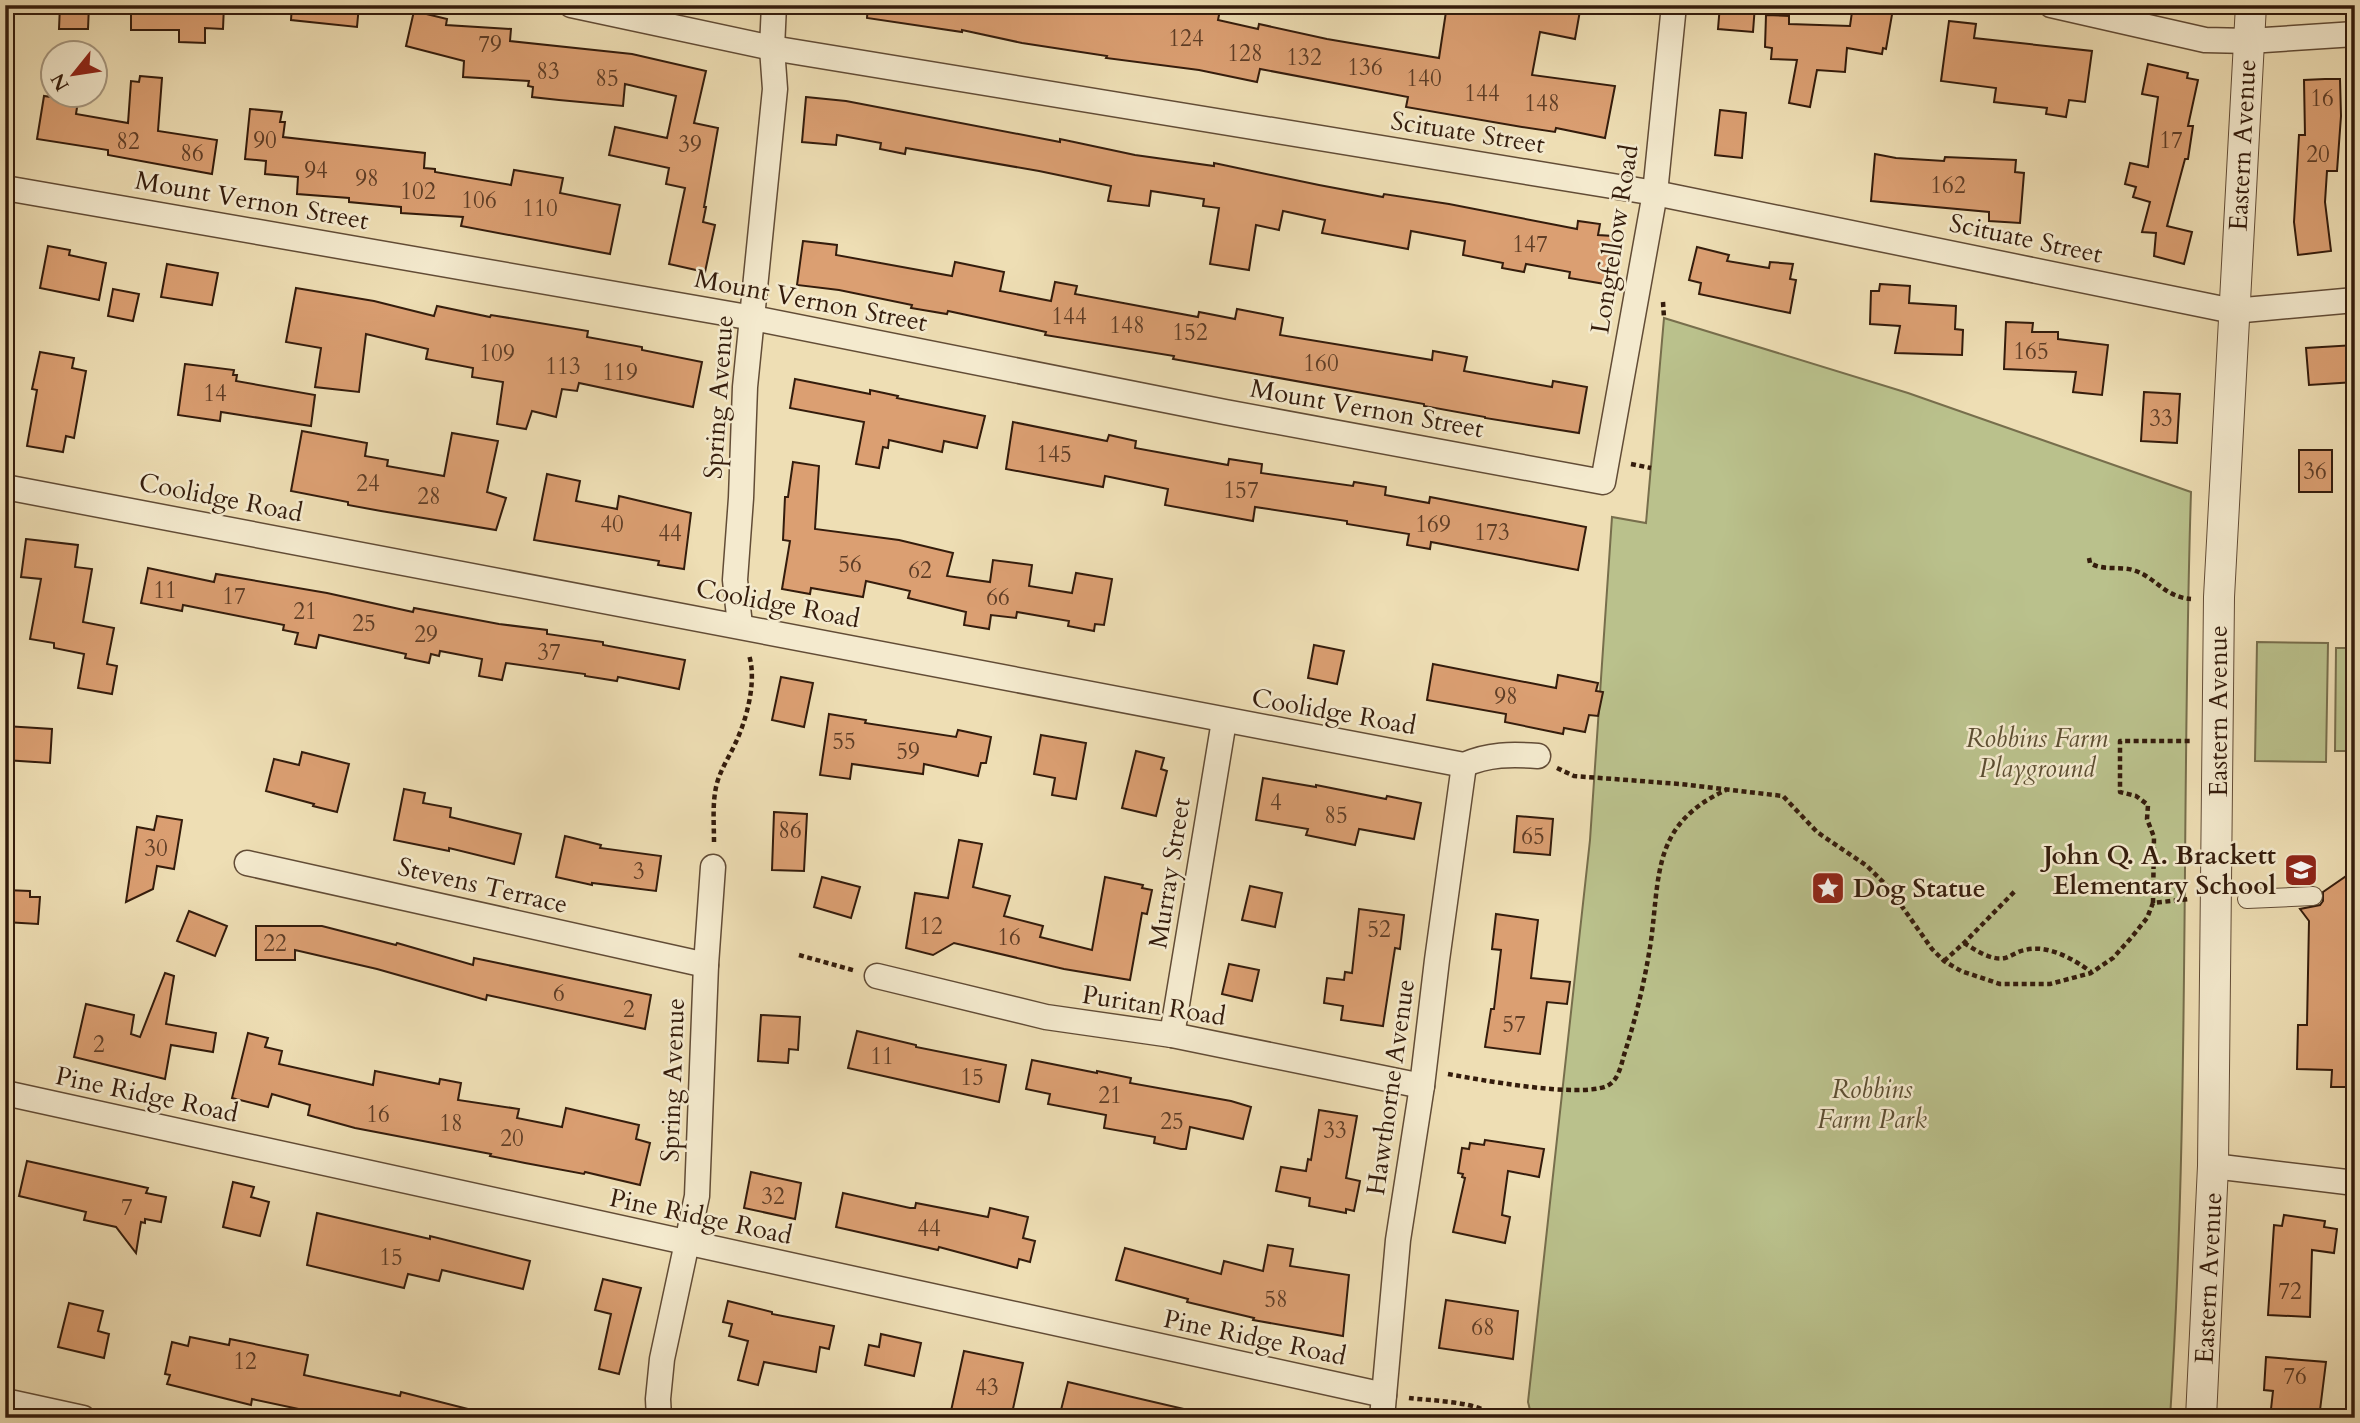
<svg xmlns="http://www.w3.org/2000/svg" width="2360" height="1423" viewBox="0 0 2360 1423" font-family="Cardo,serif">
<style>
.green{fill:#bac18c;stroke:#776e4c;stroke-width:2}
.building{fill:#db9f72;stroke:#341c0c;stroke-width:2}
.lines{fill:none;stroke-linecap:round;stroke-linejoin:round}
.pedestrian-casing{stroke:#624c36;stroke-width:20}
.minor-casing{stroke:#624c36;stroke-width:27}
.tertiary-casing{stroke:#624c36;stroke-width:32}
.path{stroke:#341c0c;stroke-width:4.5;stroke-dasharray:5 3.5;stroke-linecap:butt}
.pedestrian{stroke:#f4eace;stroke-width:18}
.minor{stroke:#f4eace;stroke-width:24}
.tertiary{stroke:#f4eace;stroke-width:30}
.labels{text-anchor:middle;stroke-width:5;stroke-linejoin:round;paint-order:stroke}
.number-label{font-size:23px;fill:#5e3d26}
.street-label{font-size:26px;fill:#341c0c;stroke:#f4eace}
.park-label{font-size:26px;font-style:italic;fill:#5c4e32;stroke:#f4eace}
.poi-label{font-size:26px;font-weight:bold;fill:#341c0c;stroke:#f4eace;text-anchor:end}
</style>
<rect width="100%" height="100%" fill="#eedeb4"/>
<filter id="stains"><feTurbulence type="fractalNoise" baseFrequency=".00286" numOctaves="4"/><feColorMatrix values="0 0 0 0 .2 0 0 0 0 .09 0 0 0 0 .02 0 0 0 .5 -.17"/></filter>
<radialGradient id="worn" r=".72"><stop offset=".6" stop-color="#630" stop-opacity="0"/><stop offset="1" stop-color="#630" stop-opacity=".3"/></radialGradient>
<g class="green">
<path d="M1664,318l244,75 283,99c-10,309 -1,618 -21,926h-638l-4,-16 62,-562 22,-323 34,6z"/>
<path d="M2257,642l71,1 -2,119 -71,-1z"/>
<path d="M2336,648h19v103h-20z"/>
</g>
<g class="building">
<path d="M60,5h29l-1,24h-29z"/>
<path d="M131,5h93l-1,24 -18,-1v15l-26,-1v-12h-48z"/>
<path d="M292,5h67l-2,22 -66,-7z"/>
<path d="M868,5h353l-3,15 40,9 1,-5 68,15 112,19 8,-53h134l-6,34 -35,-7 -8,43 83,11 -10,52 -49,-10 -1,4 -33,-5 -116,-20 2,-10 -148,-28 -3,13 -58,-12 -93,-12 1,-2 -85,-13 -60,-13v2l-95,-14z"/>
<path d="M1720,5h35l-2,27 -35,-3z"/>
<path d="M1853,5l40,4 -7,40 -3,-1 -1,6 -35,-6 -2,24 -28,-2 -7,37 -21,-4 8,-43 -26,-1 1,-11 -7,-1 1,-32 23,1v8l61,2z"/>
<path d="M414,11l33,8 -1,6 65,4 -1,12 122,13 74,17 -12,52 24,5 -14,79h2l-3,15 12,3 -10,47 -36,-8 16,-76 -19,-4 3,-16 -60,-13 6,-28 52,11 9,-42 -51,-12 -2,22 -64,-6 -27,-3 1,-10 -5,-1 1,-5 -66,-4 1,-16 -58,-15z"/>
<path d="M1949,21l27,3 -2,14 118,13 -7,51 -16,-2 -3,17 -20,-3 1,-6 -53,-6 2,-14 -55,-7z"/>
<path d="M2148,64l40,9 -1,5 11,2 -10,46h5l-5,33h-3l-18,67 25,6 -8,32 -30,-8 2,-23 -14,-1 8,-30 -17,-5 3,-10 -11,-3 5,-21 18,4 10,-70 -16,-3z"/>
<path d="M140,76l22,2 -4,53 59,9 -5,34 -104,-19v-5l-71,-11 7,-43 34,5 -2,13 52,9 3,-42 8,1z"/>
<path d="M2325,79h15l1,37 -4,55h-10l-2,31 6,49 -33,4 -4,-33 5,-87h6l-1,-55z"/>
<path d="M806,97l40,4 214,41v-3l75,16 79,11v-3l105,22 64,12 1,-3 65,10 128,25 1,-8 22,3 -2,11 15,1 -8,48 -36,-6 1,-6 -44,-8 -2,8 -22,-4 1,-5 -40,-8 2,-14 -54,-10 -3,18 -86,-16 3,-13 -42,-9 -4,19 -23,-5 -7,45 -39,-6 9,-56 -16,-2 1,-7 -53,-8 -2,15 -41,-5 3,-15 -72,-15 -133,-23 -1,6 -25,-5 1,-6 -44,-8 -1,10 -34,-3z"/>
<path d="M250,109l32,3 -2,10h5l-2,15 142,16 -1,15 11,1v3l76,13 3,-15 49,8 -3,15 60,12 -10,49 -149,-28 2,-9 -62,-4v-6l-52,-5v-4l-52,-4 1,-17 -33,-3 1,-13 -21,-2z"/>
<path d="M1720,110l26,3 -4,45 -27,-3z"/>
<path d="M1875,154l21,4 48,3 1,-4 71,3 -1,12 9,1 -4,50 -31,-2v-9l-118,-11z"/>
<path d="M803,241l34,4 -1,10 116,21 3,-14 49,10 -4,19 51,10 4,-19 22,4 -2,8 123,23 1,-5 36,7 2,-10 46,9 -3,17 152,25 1,-9 34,6 -3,14 88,16 1,-6 34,6 -8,46 -94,-15v-1l-61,-11v-2l-251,-45 1,-3 -129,-21 1,-3 -98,-21 -1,3 -36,-6 1,-3 -73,-15 -42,-5z"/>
<path d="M48,246l22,4 -1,5 37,8 -7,37 -59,-12z"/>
<path d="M1697,247l32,8 -2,6 42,7 1,-6 23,2 -3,15 6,1 -6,33 -91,-19 2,-11 -12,-3z"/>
<path d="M167,264l51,9 -6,32 -51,-8z"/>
<path d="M1880,284l30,2 -1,17 47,3 -1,23 8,1 -1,25 -67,-2 5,-27 -30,-2 1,-33h8z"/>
<path d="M296,288l78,13 60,15 3,-10 53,11 1,-2 97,16 -1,6 55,10v3l60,12 -9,45 -114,-24 -2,8 -15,-2 -6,28 -24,-6 -6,18 -29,-5 6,-42 -31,-5 1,-9 -47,-9 2,-10 -62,-15 -7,58 -44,-5 6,-39 -35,-6z"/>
<path d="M113,289l26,5 -6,27 -25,-5z"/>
<path d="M2006,322l27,1 -1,9h26v7l50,6 -6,50 -29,-3 3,-20 -72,-3z"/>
<path d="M2355,345v37l-46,3 -3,-37z"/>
<path d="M40,352l34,6 -2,10 14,3 -12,67 -8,-2 -3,16 -36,-6 10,-56 -5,-1z"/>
<path d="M185,364l49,6 -1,5h4l-1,6 79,14 -4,31 -90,-14 -1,9 -42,-6z"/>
<path d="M795,379l75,15v-4l28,6 -1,2 88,18 -8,32 -33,-7 -2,11 -53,-12 -1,8 -5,-1 -4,21 -23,-4 8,-42 -74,-14z"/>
<path d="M2144,392l36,2 -3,49 -36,-2z"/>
<path d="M1013,422l94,19 2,-6 27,6 -1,7 93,17 1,-6 33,5 -1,9 92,13 1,-4 32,5 -1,8 44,8 1,-6 156,30 -8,43 -147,-28 -1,7 -23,-4 2,-11 -62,-10v-3l-92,-14 -2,14 -88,-16 3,-16 -63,-13 -2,11 -97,-18z"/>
<path d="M302,431l65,12 -2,13 23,4 -1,6 57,10 8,-43 46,8 -11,51 19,6 -10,32 -115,-19 -33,-6v-3l-57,-11z"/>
<rect x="2299" y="450" width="33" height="42"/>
<path d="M793,462l26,4 -4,63 84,11 54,13 -6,23 43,6 3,-22 39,5 -3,21 43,7 4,-20 36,6 -8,46 -9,-1 -1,7 -26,-5 1,-5 -52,-9 -1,6 -25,-3 -2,14 -25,-4 2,-13 -58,-14 2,-7 -44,-10 -3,16 -52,-9 -1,6 -28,-5 8,-48 -7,-1 2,-43h3z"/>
<path d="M547,474l33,7 -4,20 41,8 2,-13 72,17 -7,56 -26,-4 1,-4 -125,-21z"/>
<path d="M26,539l52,6 -3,22 17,2 -9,53 31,6 -7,36 10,2 -5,28 -34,-6 6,-34 -30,-6v-5l-24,-4 11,-60 -20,-2z"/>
<path d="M148,568l66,14 2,-8 111,19 86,19 1,-4 85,16 48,6v4l56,8v3l82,15 -6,29 -61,-12 -1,4 -32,-5v-2l-79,-11 -4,17 -23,-4 3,-17 -42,-8 -1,5 -8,-2 -2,9 -24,-5 1,-4 -87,-19 -3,13 -21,-4 3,-11 -15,-3 1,-5 -101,-20 -1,6 -41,-8z"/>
<path d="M1314,645l30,6 -7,33 -29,-6z"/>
<path d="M1433,664l123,24 2,-13 40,8 -2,8 7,1 -5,24 -9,-1 -4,17 -21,-4 -1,6 -58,-12 1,-8 -79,-14z"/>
<path d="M781,677l32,6 -9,44 -32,-7z"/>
<path d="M829,714l37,6 -1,3 91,14 2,-7 33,7 -5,26h-5l-3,13 -54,-12 -1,10 -71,-10 -2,15 -30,-4z"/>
<path d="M5,726l47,3 -2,34 -45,-3z"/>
<path d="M1041,735l45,8 -10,56 -24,-4 3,-17 -21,-4z"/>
<path d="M1136,751l28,7 -3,11 6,2 -11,45 -34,-8z"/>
<path d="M302,752l47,12 -12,48 -24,-6 1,-2 -48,-13 8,-32 25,6z"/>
<path d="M1263,778l53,9v-2l70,14 1,-3 34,7 -7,36 -55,-10 -4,16 -49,-10 2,-6 -52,-9z"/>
<path d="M404,789l21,4 -2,10 28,5 -1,9 71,17 -7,30 -65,-16v3l-55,-11z"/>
<path d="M774,812l33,2 -3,57 -32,-1z"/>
<path d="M157,816l25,4 -8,49 -17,-3 -4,23 -27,13 11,-75 17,3z"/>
<path d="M1517,816l36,3 -3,36 -36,-3z"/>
<path d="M565,836l36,9 -1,3 61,8 -5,35 -64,-8v2l-36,-8z"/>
<path d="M959,840l23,4 -9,43 37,9 -6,20 39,10 -3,11 52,13 13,-73 38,8 -1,3 10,2 -5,24 -5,-1 -12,67 -66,-11 -110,-26 -21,12 -27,-7 9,-55 33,5z"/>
<path d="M2355,870v217h-24l1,-17 -35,-1 1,-44h9l2,-104 -9,-12 20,-4 3,-4v-9z"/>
<path d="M822,877l38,10 -9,31 -37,-11z"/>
<path d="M1250,886l32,7 -7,34 -33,-7z"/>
<path d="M5,890l25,1v6h10l-2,27 -33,-2z"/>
<path d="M1359,909l45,6 -4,34 -5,-1 -12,78 -42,-6 2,-14 -19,-3 3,-25 17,2 1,-8 7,1z"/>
<path d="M189,911l38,15 -12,30 -38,-15z"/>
<path d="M1496,914l42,6 -7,58 39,4 -3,22 -20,-2 -7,52 -55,-7 6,-38h3l7,-59 -9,-1z"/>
<path d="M256,926h66l74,19 1,-2 76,22 1,-7 177,37 -6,34 -158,-34 -1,5 -109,-31 -82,-19v10h-39z"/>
<path d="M1229,964l30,6 -7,31 -30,-7z"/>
<path d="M165,973l9,3 -8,48 50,9 -3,19 -42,-7 -6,34 -91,-22 12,-53 48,11 -3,19 9,3z"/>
<path d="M761,1015l39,2 -2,33 -9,-1 -1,14 -30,-2z"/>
<path d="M857,1031l59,14v2l90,18 -7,37 -151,-34z"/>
<path d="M248,1033l20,5 -3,9 17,4 -3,13 94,21 2,-14 64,13 1,-5 21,4 -3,17 61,9 -2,9 45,9 4,-19 73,17 -3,14 14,4 -10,42 -55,-13 -1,2 -59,-11 -35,-7 1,-2 -136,-26 -47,-13 2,-10 -38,-11 -4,13 -36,-9z"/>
<path d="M1032,1060l65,13v-2l34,7 -1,5 101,18 20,6 -8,32 -53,-12 -4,22h-5l-27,-6 1,-6 -51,-9 2,-13 -58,-11 2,-10 -24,-5z"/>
<path d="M1319,1110l38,6 -11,62 14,3 -6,30 -8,-2v4l-37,-7 1,-8 -34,-7 5,-24 25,4 2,-12 3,1z"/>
<path d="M1485,1140l59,9 -5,28 -31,-6 -6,44 8,2 -5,26 -52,-11 12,-54 -3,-1 1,-3 -5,-1 4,-25 7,1 1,-6 14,2z"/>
<path d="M27,1161l121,27 -2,5 20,4 -5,25 -16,-3v4l-4,-1 -5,31 -20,-26 -32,-7 2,-8 -67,-16z"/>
<path d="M751,1172l50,11 -6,36 -51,-11z"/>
<path d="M233,1182l21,5 -3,10 18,5 -9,34 -37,-9z"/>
<path d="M843,1193l67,15h5l1,-5 72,14 2,-9 38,9 -5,21 12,3 -5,21 -11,-3 -2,9 -78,-21 -1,3 -102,-23z"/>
<path d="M317,1213l113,26v-3l100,25 -7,28 -81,-19 -3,11 -31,-7 -4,14 -97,-23z"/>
<path d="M2284,1215l41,6 -1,6 13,2 -3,24 -22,-3 -2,67 -42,-2 6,-90 8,1z"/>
<path d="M1268,1245l25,4 -3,17 59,9 -6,61 -90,-16 1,-2 -67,-16 1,-3 -72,-19 9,-32 96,26 3,-13 39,10z"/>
<path d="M603,1279l38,9 -22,86 -20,-5 12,-55 -16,-4z"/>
<path d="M1446,1300l72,11 -5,48 -74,-11z"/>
<path d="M728,1301l44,11v2l62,12 -5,23 -9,-2 -4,25 -52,-10 -6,23 -20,-5 10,-39 -19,-5 3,-12 -9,-2z"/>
<path d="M69,1303l34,8 -5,20 11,3 -5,24 -46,-11z"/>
<path d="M881,1334l40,9 -7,33 -49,-11 4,-20 10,2z"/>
<path d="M190,1337l39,8 1,-6 78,16 -4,20 96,21 1,-4 71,18 -1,8h-130l-89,-19 -1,6 -84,-21 3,-9 -5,-1 7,-32 16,4z"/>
<path d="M964,1351l59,12 -12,55h-29l-31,-7z"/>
<path d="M2266,1357l60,5 -7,56h-49l3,-27 -9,-1z"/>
<path d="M1068,1382l116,27 -1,9h-124z"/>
</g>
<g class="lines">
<g class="pedestrian-casing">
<path id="pedestrian" d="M2247,899l66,-3"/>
</g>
<g class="minor-casing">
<g id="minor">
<path d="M571,5l201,43 883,145 578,118 122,-11"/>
<path d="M2051,5l154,35 44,1 106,-7"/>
<path d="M5,188l748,130 472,94 378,70 52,-289 19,-188"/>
<path d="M5,487l1459,278c24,-11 48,-11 74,-9"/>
<path d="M740,625l-5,-45 6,-82 4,-111 30,-298 -3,-41 2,-43"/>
<path d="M247,863l459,102"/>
<path d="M877,976l169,41 126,18 250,51"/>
<path d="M1172,1035l52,-314"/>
<path d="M5,1093l1379,302"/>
<path d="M2213,1166l142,17"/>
<path d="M5,1401l78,17"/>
<path d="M659,1418l-1,-19 4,-40 35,-163 9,-231 7,-98"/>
<path d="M1382,1418l16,-178 24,-154 15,-126 27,-195"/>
</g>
</g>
<g class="tertiary-casing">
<path id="tertiary" d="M2201,1418l12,-252 6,-569 32,-592"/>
</g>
<g class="path">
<path d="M1663,302l1,16"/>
<path d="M1631,464l20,4"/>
<path d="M2089,558l1,5c13,8 29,3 43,7 23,7 31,27 58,29"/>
<path d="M1557,768l17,8 106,8 103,12 34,36 50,34 22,22 43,61 12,12 17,10 39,13h50l41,-11 22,-15 18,-20 16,-20 6,-15 36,-4"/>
<path d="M714,842c0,-20 -2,-40 3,-59 4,-14 12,-26 18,-39 12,-25 22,-63 14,-89"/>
<path d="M2153,903l1,-66 -7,-18 1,-14 -12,-9 -16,-4v-51h70"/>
<path d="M1964,943c12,7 27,18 41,15 7,-2 13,-7 20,-8 22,-6 49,9 66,22"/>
<path d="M799,955l57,16"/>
<path d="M1944,961l20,-18 51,-52"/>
<path d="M1448,1074c33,6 130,24 159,12 11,-5 14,-20 17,-31 12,-37 21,-75 27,-114 9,-69 2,-117 75,-151"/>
<path d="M1409,1398c23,3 72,3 87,20"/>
</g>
<use href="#pedestrian" class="pedestrian"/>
<use href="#minor" class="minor"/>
<use href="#tertiary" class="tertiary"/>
</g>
<defs>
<g id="school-square" transform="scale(1.75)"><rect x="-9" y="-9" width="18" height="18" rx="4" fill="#8f2418" stroke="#f4eace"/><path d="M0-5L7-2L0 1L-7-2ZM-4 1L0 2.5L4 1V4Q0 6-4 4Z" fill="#fff"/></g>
<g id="sight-square" transform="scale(1.75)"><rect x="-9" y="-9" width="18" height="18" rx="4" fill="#8f2418" stroke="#f4eace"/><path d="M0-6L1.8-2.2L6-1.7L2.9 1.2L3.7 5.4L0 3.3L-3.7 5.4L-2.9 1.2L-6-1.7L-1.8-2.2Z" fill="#fff"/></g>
</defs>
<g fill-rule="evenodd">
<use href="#school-square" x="2301" y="870"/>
<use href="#sight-square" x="1828" y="888"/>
</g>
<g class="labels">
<g class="number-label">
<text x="1186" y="46">124</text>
<text x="490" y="52">79</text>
<text x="1245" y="61">128</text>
<text x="1304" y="65">132</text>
<text x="1365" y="75">136</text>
<text x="548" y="79">83</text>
<text x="607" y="86">85</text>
<text x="1424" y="86">140</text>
<text x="1482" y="101">144</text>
<text x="2322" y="106">16</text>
<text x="1542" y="111">148</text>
<text x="265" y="148">90</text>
<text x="2171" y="148">17</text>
<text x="128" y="149">82</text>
<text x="690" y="152">39</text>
<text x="192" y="161">86</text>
<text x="2318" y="162">20</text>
<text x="316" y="178">94</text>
<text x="367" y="186">98</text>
<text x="1948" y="193">162</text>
<text x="418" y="199">102</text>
<text x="479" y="208">106</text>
<text x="540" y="216">110</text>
<text x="1530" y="252">147</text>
<text x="1069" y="324">144</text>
<text x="1127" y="333">148</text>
<text x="1190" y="340">152</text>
<text x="2031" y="359">165</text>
<text x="497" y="361">109</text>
<text x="1321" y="371">160</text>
<text x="563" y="374">113</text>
<text x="620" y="380">119</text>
<text x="215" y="401">14</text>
<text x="2161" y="426">33</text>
<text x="1054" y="462">145</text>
<text x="2315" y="479">36</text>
<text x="368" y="491">24</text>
<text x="1241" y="498">157</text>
<text x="429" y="504">28</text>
<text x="612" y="532">40</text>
<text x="1433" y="532">169</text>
<text x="1492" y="540">173</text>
<text x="670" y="541">44</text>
<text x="850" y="572">56</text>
<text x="920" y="578">62</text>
<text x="165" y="598">11</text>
<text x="234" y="604">17</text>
<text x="998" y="605">66</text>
<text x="305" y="619">21</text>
<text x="364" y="631">25</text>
<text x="426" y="642">29</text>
<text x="549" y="660">37</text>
<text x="1506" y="704">98</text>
<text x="844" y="749">55</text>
<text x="908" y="759">59</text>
<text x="1276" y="810">4</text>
<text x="1336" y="823">85</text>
<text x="790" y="838">86</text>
<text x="1533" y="844">65</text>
<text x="156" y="856">30</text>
<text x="639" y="879">3</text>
<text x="931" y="934">12</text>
<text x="1379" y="937">52</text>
<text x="1009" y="945">16</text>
<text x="275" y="951">22</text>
<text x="559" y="1001">6</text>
<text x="629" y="1017">2</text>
<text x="1514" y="1032">57</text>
<text x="99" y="1052">2</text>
<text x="882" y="1064">11</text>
<text x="972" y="1085">15</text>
<text x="1110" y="1103">21</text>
<text x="378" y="1122">16</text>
<text x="1172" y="1129">25</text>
<text x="451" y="1131">18</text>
<text x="1335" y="1138">33</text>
<text x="512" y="1146">20</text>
<text x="773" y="1204">32</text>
<text x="127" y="1215">7</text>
<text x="929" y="1236">44</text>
<text x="391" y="1265">15</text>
<text x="2290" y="1299">72</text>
<text x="1276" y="1307">58</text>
<text x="1483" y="1335">68</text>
<text x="245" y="1369">12</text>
<text x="2295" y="1384">76</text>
<text x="987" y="1395">43</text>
</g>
<g class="street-label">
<text transform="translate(1468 132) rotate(9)" y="9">Scituate Street</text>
<text transform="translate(2242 145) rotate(-87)" y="9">Eastern Avenue</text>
<text transform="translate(252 200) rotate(10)" y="9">Mount Vernon Street</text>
<text transform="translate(2026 238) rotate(12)" y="9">Scituate Street</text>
<text transform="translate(1614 239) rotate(-81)" y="9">Longfellow Road</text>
<text transform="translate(811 300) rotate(11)" y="9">Mount Vernon Street</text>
<text transform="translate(718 397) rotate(-86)" y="9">Spring Avenue</text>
<text transform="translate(1367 408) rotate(10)" y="9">Mount Vernon Street</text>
<text transform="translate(221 497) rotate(11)" y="9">Coolidge Road</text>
<text transform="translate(778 603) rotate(11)" y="9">Coolidge Road</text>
<text transform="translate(1334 711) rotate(10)" y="9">Coolidge Road</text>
<text transform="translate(2218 711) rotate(-90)" y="9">Eastern Avenue</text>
<text transform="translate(1169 873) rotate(-81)" y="9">Murray Street</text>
<text transform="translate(483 885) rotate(13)" y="9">Stevens Terrace</text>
<text transform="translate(1154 1005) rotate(9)" y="9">Puritan Road</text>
<text transform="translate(672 1080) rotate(-88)" y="9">Spring Avenue</text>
<text transform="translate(1390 1087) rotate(-82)" y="9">Hawthorne Avenue</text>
<text transform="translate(147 1094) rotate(12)" y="9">Pine Ridge Road</text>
<text transform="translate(701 1216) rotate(12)" y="9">Pine Ridge Road</text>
<text transform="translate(2208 1278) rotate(-87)" y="9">Eastern Avenue</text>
<text transform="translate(1255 1337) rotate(12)" y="9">Pine Ridge Road</text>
</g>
<g class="park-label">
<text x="2037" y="747">Robbins Farm<tspan x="2037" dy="30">Playground</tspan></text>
<text x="1872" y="1098">Robbins<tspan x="1872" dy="30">Farm Park</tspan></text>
</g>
<g class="poi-label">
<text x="2276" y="864">John Q. A. Brackett<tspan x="2276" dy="30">Elementary School</tspan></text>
<text x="1853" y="897" text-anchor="start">Dog Statue</text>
</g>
</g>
<rect width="2360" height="1423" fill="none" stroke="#eedeb4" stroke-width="28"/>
<rect x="7" y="7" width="2346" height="1409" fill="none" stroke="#341c0c" stroke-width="3.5"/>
<rect x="14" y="14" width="2332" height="1395" fill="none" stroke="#341c0c" stroke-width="2"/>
<g transform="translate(74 74) rotate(240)"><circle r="33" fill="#f4eace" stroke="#a79880" stroke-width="2"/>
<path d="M0-5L12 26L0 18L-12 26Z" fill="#8f2418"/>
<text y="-10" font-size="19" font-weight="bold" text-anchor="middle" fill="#341c0c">N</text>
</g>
<rect width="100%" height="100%" filter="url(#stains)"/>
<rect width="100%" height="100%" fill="url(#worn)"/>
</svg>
